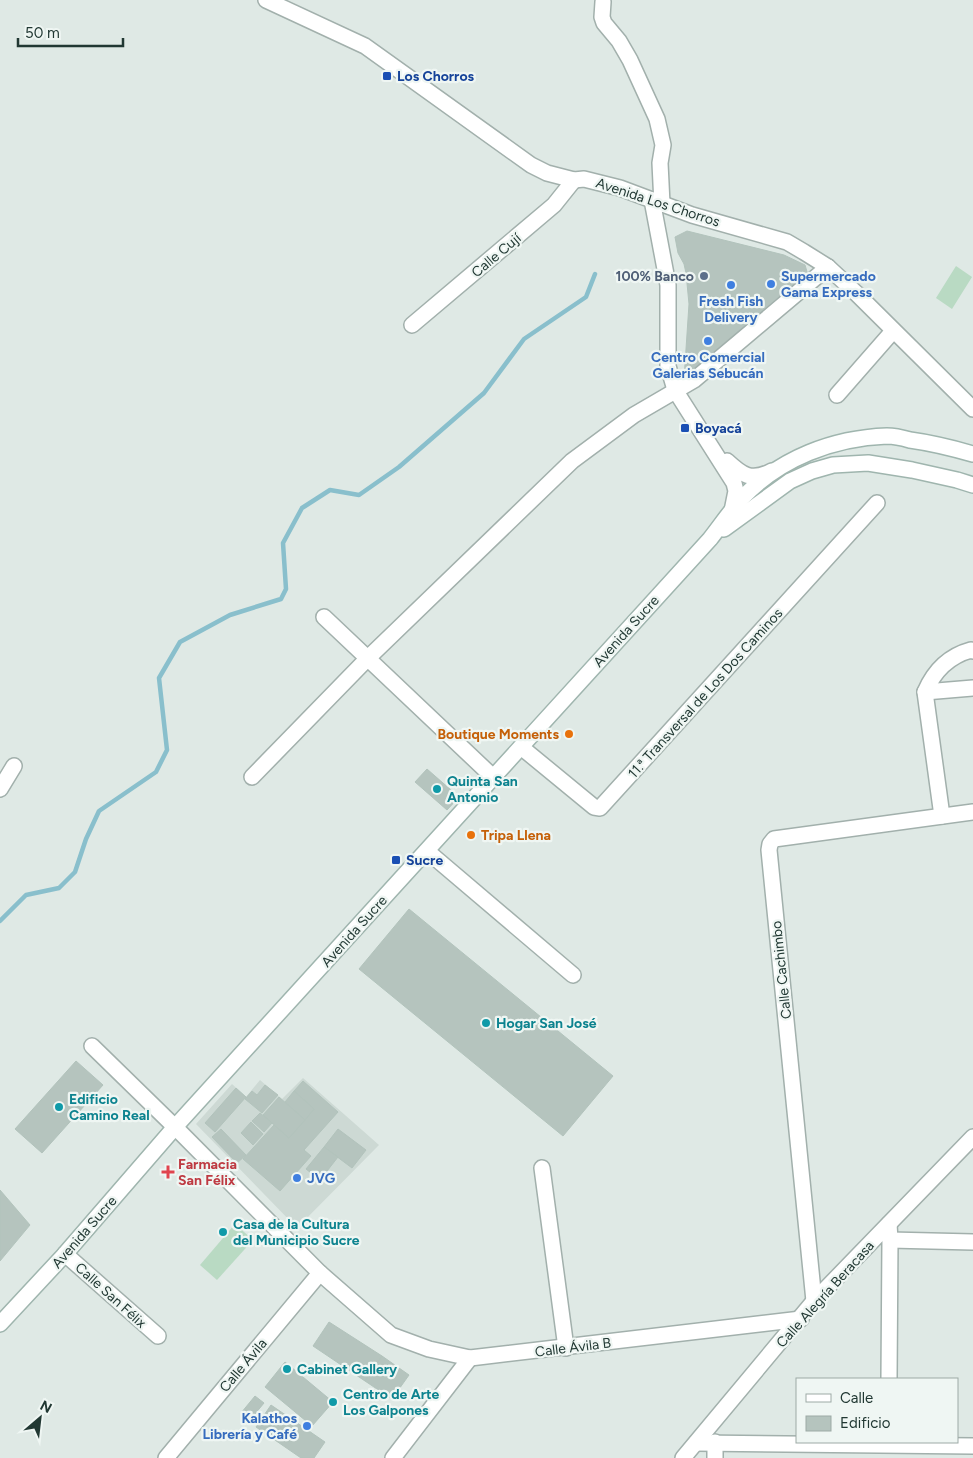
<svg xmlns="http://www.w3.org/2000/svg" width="973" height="1458" viewBox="0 0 973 1458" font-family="Figtree,sans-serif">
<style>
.built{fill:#cdd9d4}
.green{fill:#b9dac3}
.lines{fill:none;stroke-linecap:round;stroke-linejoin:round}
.stream{stroke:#89bfcc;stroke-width:4.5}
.building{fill:#b5c4be;stroke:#b2c3bc}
.street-casing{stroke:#a2b0ac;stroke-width:18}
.secondary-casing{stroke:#9fb5ae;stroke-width:18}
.street{stroke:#fff;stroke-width:15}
.secondary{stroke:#fff;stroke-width:15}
.transit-dot{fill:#1a4fb4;stroke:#eff6f3;stroke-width:2}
.service-dot{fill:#5c6f8a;stroke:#eff6f3;stroke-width:2}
.shop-dot{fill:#3f7fe0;stroke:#eff6f3;stroke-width:2}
.food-dot{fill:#e8710a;stroke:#eff6f3;stroke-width:2}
.culture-dot{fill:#0f9aa8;stroke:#eff6f3;stroke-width:2}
.health-dot{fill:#e0444e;stroke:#eff6f3;stroke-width:2}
.labels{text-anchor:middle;stroke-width:4.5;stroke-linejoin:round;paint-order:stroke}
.transit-label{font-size:14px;font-weight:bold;fill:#164399;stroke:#eff6f3;text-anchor:start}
.street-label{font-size:14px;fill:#213833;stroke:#eff6f3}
.service-label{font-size:14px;font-weight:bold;fill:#4e5e75;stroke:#eff6f3;text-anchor:end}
.shop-label{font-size:14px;font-weight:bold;fill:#366cbe;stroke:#eff6f3;text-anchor:start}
.food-label{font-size:14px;font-weight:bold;fill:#c56008;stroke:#eff6f3;text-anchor:end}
.culture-label{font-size:14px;font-weight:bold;fill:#0d838f;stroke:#eff6f3;text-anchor:start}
.health-label{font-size:14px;font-weight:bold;fill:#be3a42;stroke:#eff6f3;text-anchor:start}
</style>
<rect width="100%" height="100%" fill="#dfe9e5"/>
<path class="built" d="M303,1078l76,67 -82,83 -101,-104 36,-40 14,13 14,-17 22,19z"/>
<g class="green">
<path d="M956,266l16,11 -20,32 -16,-11z"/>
<path d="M235,1224l18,16 -36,40 -17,-15z"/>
</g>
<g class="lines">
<path class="stream" d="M0,921l26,-26 33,-7 16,-16 11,-33 13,-28 57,-39 11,-22 -8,-72 21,-36 50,-27 51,-16 5,-10 -3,-46 19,-35 28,-18 29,5 40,-28 85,-74 40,-54 62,-42 9,-23"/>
</g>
<g class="building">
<path d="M687,231l97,24 21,10 3,10 -124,104 5,-75 -3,-31 -2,-9 -6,-11 -3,-16z"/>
<path d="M427,769l32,28 -12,13 -32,-28z"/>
<path d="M409,909l204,167 -50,60 -204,-167z"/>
<path d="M76,1061l27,24 -61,68 -27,-24z"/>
<path d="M303,1081l35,31 -34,38 7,6 -31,35 -37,-32 31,-34 15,13 25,-29 -20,-18z"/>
<path d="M265,1085l13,10 -16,18 -17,-14 7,-8 5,4z"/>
<path d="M236,1088l10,9 -31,35 -10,-9z"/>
<path d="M294,1091l20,18 -9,11 -20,-18z"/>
<path d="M279,1097l26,23 -16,18 -26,-23z"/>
<path d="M260,1113l12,10 -8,9 -12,-11z"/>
<path d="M251,1122l12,12 -10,11 -12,-12z"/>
<path d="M221,1129l25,26 -9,8 -25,-26z"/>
<path d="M338,1129l28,21 -14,18 -28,-21z"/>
<path d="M324,1147l14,10 -18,23 -14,-11z"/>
<path d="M0,1190l30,35 -30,36z"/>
<path d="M329,1322l53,34 -17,25 -52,-35z"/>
<path d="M382,1356l27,19 -17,24 -27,-18z"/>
<path d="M285,1362l48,40 -21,24 -47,-39z"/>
<path d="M255,1396l9,7 -14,17 -9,-7z"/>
<path d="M271,1405l54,37 -11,16h-13l-45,-31z"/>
</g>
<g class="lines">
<g class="street-casing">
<g id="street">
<path d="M266,0l99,46 166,119 16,8 27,7 10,-1 36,9 72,27 95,27 17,10 24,15 28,26 117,116"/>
<path d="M603,2l-1,15 2,6 15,18 11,19 27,59 6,26 -3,18 2,41"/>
<path d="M652,200l16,85v81l7,24 59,93 2,8 -4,20"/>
<path d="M412,325l142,-120 20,-25"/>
<path d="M837,395l56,-64"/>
<path d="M727,461c15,14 24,21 45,10"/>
<path d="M324,617l169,160"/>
<path d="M925,692l48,-4"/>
<path d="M521,747l73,60 6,1 277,-305"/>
<path d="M252,777l116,-119 204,-197 62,-46 60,-35 134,-113"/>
<path d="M0,789l14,-23"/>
<path d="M942,816l-17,-124c9,-21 24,-36 46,-42l2,1"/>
<path d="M427,851l146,124"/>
<path d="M92,1046l83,81 145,146 71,62 38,14 41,9 331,-39"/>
<path d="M542,1168l24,180"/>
<path d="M890,1240l83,2"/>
<path d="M65,1254l93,82"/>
<path d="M814,1301l-45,-451 1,-6 4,-5 199,-27"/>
<path d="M889,1379l1,-139 -1,-16"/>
<path d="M696,1443l277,3"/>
<path d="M166,1458l154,-185"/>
<path d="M393,1458l77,-100"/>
<path d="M683,1458l131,-157 159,-164"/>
<path d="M715,1458v-16"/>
</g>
</g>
<g class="secondary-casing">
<g id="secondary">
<path d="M724,529l66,-48 22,-10 21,-6 35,-2 44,7 45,10 16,5"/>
<path d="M0,1324l65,-70 110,-127 535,-588c11,-14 21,-29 33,-42 38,-39 90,-59 144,-61 8,0 16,2 23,4 22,3 42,8 63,14"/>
</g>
</g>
<use href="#street" class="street"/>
<use href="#secondary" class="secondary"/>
</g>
<g class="transit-dot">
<rect x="382" y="71" width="10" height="10" rx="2.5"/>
<rect x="680" y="423" width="10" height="10" rx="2.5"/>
<rect x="391" y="855" width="10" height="10" rx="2.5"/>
</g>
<circle class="service-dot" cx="704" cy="276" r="5"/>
<g class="shop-dot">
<circle cx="771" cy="284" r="5"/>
<circle cx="731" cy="285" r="5"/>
<circle cx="708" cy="341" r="5"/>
<circle cx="297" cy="1178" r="5"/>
<circle cx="307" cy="1426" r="5"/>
</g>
<g class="food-dot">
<circle cx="569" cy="734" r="5"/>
<circle cx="471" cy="835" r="5"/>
</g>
<g class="culture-dot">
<circle cx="437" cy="789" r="5"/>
<circle cx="486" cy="1023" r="5"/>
<circle cx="59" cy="1107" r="5"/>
<circle cx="223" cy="1232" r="5"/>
<circle cx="287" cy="1369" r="5"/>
<circle cx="333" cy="1402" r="5"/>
</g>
<path class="health-dot" d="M165.5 1164.5h5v5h5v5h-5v5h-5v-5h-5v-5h5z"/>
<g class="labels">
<g class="transit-label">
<text x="397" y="81">Los Chorros</text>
<text x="695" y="433">Boyacá</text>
<text x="406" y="865">Sucre</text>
</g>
<g class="street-label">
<text transform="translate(658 202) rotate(18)" y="5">Avenida Los Chorros</text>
<text transform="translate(496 255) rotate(-40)" y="5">Calle Cují</text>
<text transform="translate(626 631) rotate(-48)" y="5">Avenida Sucre</text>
<text transform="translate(705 693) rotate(-48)" y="5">11.ª Transversal de Los Dos Caminos</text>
<text transform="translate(354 931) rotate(-48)" y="5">Avenida Sucre</text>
<text transform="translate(781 970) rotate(-96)" y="5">Calle Cachimbo</text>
<text transform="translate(84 1232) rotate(-49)" y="5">Avenida Sucre</text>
<text transform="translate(825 1294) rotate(-48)" y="5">Calle Alegría Beracasa</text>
<text transform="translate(111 1295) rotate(42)" y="5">Calle San Félix</text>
<text transform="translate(573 1347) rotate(-7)" y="5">Calle Ávila B</text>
<text transform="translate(243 1365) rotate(-50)" y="5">Calle Ávila</text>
</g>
<g class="service-label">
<text x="694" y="281">100% Banco</text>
</g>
<g class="shop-label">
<text x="781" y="281">Supermercado<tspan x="781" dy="16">Gama Express</tspan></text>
<text x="731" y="306" text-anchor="middle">Fresh Fish<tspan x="731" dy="16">Delivery</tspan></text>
<text x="708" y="362" text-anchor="middle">Centro Comercial<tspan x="708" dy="16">Galerias Sebucán</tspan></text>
<text x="307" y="1183">JVG</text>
<text x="297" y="1423" text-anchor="end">Kalathos<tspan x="297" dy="16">Librería y Café</tspan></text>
</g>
<g class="food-label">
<text x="559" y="739">Boutique Moments</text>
<text x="481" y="840" text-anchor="start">Tripa Llena</text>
</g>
<g class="culture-label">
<text x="447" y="786">Quinta San<tspan x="447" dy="16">Antonio</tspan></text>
<text x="496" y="1028">Hogar San José</text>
<text x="69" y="1104">Edificio<tspan x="69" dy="16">Camino Real</tspan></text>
<text x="233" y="1229">Casa de la Cultura<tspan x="233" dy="16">del Municipio Sucre</tspan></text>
<text x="297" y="1374">Cabinet Gallery</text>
<text x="343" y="1399">Centro de Arte<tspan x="343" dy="16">Los Galpones</tspan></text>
</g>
<g class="health-label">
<text x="178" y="1169">Farmacia<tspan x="178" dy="16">San Félix</tspan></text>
</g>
</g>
<rect x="796" y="1378" width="162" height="65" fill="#eff6f3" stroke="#9daaa6"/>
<rect x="806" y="1394" width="25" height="8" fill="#ffffff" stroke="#9daaa6"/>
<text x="840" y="1403" font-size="15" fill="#213833">Calle</text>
<rect x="806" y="1416" width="25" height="15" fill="#b5c4be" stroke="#9daaa6"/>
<text x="840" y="1428" font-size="15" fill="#213833">Edificio</text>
<g transform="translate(40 1418) rotate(28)" stroke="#eff6f3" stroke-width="4" paint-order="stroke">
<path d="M0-4L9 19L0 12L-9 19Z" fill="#213833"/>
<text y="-8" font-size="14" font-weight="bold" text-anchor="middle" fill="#213833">N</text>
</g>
<path d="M18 38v8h105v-8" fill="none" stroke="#213833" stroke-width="2.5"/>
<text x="25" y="38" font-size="15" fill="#213833" stroke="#eff6f3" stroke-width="4" paint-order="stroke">50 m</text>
</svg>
